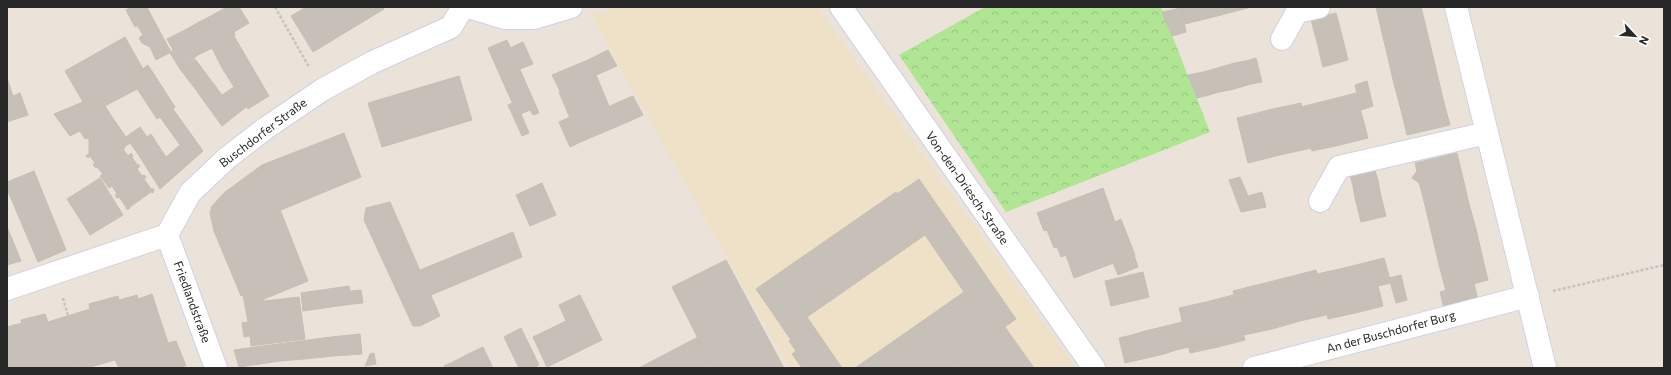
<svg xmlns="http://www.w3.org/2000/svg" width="1671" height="375" viewBox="0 0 1671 375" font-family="Commissioner,sans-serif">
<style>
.education{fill:#eee1c7}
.park{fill:url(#park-crowns)}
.building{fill:#c6c0b9;stroke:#c6bfb3}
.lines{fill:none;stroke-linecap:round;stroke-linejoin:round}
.minor-casing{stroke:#ced2e2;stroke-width:24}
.path{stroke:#c3c3c3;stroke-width:2.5;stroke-dasharray:3 2;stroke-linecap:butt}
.minor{stroke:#fff;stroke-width:22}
.labels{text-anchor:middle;stroke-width:3;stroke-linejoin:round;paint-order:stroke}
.street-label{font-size:12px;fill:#282828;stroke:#fff}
</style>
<defs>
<pattern id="park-crowns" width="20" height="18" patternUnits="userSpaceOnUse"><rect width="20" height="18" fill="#b0e593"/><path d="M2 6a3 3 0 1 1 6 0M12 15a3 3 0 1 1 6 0" fill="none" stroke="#97c47f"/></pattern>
</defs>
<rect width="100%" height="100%" fill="#ebe3d9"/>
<path class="education" d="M617,7h200l259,361h-287l-198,-353z"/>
<path class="park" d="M985,7h176l49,125 -204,80 -107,-157z"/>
<g class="building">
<path d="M131,7h16l5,10 -17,10 -9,-17z"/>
<path d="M227,7h12l10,16 -15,9 1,3 -14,9 -14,-26z"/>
<path d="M306,7h77l1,2 -71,43 -22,-36z"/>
<path d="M1180,7h39l2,8 -36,9z"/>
<path d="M1219,7h29v1l-27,7z"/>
<path d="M1376,7h45l4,16 -43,10z"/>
<path d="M1181,8l5,24 -14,4 -10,-24z"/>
<path d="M1336,13l3,11 -25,7 -3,-12z"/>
<path d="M152,17l19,35 -15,8 -6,-13 -8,-4 -3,-5 4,-3 -6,-10z"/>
<path d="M207,18l14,26 -9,4 -13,-26z"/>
<path d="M199,22l13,26 -14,7 -13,-25z"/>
<path d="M1425,23l6,25 -43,10 -6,-25z"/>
<path d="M1339,24l3,12 -25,6 -3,-11z"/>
<path d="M185,30l13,25 -18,14 -10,-16 3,-3 -6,-11z"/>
<path d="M234,36l11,19 -23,13 -10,-20z"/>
<path d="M1342,36l3,12 -25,7 -3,-13z"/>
<path d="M125,37l18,32 -13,9 -47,24 -18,-31z"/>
<path d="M507,40l18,41 -19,8 -18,-41z"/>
<path d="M523,42l10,22 -13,5 -10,-21z"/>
<path d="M1345,48l3,12 -25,7 -3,-12z"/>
<path d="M1431,48l6,25 -43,11 -6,-26z"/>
<path d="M608,50l9,16 -23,10 -6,-16z"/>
<path d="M245,55l24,41 -21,13 -26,-41z"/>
<path d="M1256,58l6,24 -11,2 -5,-23z"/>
<path d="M195,59l15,20 -14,11 -16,-21z"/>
<path d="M588,60l6,16 -34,15 -8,-16z"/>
<path d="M1246,61l5,23 -10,3 -6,-24z"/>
<path d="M1235,63l6,24 -11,3 -6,-24z"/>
<path d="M148,65l27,42 -18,12 -27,-41z"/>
<path d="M1224,66l6,24 -11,2 -5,-23z"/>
<path d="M1214,69l5,23 -10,3 -6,-23z"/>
<path d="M1203,72l6,23 -12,3 -9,-23z"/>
<path d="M1437,73l6,26 -42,11 -7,-26z"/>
<path d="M596,75l13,31 -37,17 -13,-31z"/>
<path d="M459,76l13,44 -90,27 -14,-44z"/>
<path d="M7,78l6,18 7,-3 8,22 -21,7z"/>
<path d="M130,78l7,11 -32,17 5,8 -14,9 -13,-21z"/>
<path d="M210,79l12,16 12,-8 12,20 -24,19 -26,-36z"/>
<path d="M525,81l14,32 -6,2 -3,-5 -12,5 -12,-26z"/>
<path d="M1367,81l6,25 -12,4 -6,-25z"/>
<path d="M1356,93l12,45 -28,7 -11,-45z"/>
<path d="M633,96l10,19 -13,6 -9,-20z"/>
<path d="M1443,99l7,26 -43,10 -6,-25z"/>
<path d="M1329,100l11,45 -28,6 -11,-44z"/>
<path d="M621,101l9,20 -45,19 -8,-19z"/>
<path d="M83,102l13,21 -26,13 -16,-22z"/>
<path d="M512,103l6,12 3,-1 8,19 -7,3 -14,-31z"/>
<path d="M1301,103l11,45 -28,6 -11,-45z"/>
<path d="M173,109l30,42 -43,38 -22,-35 18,-12 10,15 14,-12 -20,-28z"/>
<path d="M1273,109l11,45 -36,9 -11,-45z"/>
<path d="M110,114l20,29 -6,4 -1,-2 -2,2 -5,-8 2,-2 -2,-2 -2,2 -12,-6v-2h-3v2l-10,8 -2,-1 -2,1 -5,-8z"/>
<path d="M570,117l2,6 5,-2 8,19 -15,7 -11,-25z"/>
<path d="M140,127l7,10 -14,10 -7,-10z"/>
<path d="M99,129h3v2l12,6 2,-2 2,2 -2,2 5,8 2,-2 2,3 -2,1 5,7 3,-3 2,3 -1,1 5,8 1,-1 2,2 -3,3 5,7 2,-1 2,2 -2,2 7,10h3l-1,4 -2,-1 -21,15 -1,2h-3v-2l-7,-10 -2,1 -2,-3 2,-1 -5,-8 -3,2 -9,-12 3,-2 -6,-7 -1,1 -3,-3 2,-2 -5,-7 -2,2 -2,-2 3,-2v-15l10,-8z"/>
<path d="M344,133l17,44 -80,33 -19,-45z"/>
<path d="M151,134l5,8 -18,12 -5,-7z"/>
<path d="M1457,153l6,25 -42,11 -2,-6 -7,-5 5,-7 -2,-8z"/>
<path d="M262,165l3,6 -20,8 5,10 -24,8 2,7 -8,16 -4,2 27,73 -2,1 -27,-65 -4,-18 2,-7 13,-14z"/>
<path d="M1374,168l4,12 -25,6 -3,-11z"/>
<path d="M34,171l32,79 -28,12 -31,-73v-7z"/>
<path d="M265,171l43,110 -44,18 -2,-9 -19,5 -27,-73 4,-2 8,-16 -2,-7 24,-8 -5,-10z"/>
<path d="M1240,177l8,19 14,-4 4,15 -25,5 -12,-32z"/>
<path d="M100,178l23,37 -33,20 -23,-36z"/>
<path d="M1463,178l6,26 -42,10 -6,-25z"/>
<path d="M919,179l97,140 -70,49h-91l109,-76 -39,-57 -118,82 35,51h-40l-10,-14 4,-3 -7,-10 2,-1 -35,-51 140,-97 1,2z"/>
<path d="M1378,180l2,12 -25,6 -2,-12z"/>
<path d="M542,183l14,32 -26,11 -14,-31z"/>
<path d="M1103,188l12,34 6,-3 14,36 -61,23 -8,-23 -5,2 -4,-10 -3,1 -7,-18 -3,1 -7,-18z"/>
<path d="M1380,192l3,12 -25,6 -3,-12z"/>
<path d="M390,202l50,114 -20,10h-7l-49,-106 2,-12z"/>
<path d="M1383,204l3,12 -25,6 -3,-12z"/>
<path d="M1469,204l7,25 -43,10 -6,-25z"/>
<path d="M7,229h1l13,32 -14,4z"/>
<path d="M1476,229l6,26 -43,10 -6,-26z"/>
<path d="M513,232l9,25 -91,38 -11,-25z"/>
<path d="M1134,255l4,12 -20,8 -5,-12z"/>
<path d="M1482,255l6,25 -42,11 -7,-26z"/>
<path d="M1384,258l7,25 -13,3 -6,-25z"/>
<path d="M726,260l58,108h-71l-41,-81z"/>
<path d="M1372,261l11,45 -28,7 -11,-45z"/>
<path d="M1344,268l11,45 -27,6 -11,-45z"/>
<path d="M1316,270l10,45 -26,6 -11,-44z"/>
<path d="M1143,272l6,25 -12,3 -7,-25z"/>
<path d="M1130,275l7,25 -13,3 -6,-25z"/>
<path d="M1401,275l6,25 -11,3 -7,-25z"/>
<path d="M1289,277l11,44 -28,8 -11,-45z"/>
<path d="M1118,278l6,25 -13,3 -6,-25z"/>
<path d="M1474,283l4,17 -34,8 -4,-16z"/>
<path d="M1261,284l11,45 -28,6 -11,-44z"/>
<path d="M349,286l3,18 -49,7 -2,-18z"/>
<path d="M262,290l2,11 35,-4 6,42 -54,7 -1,-10 -6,1 -2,-14 6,-1 -5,-27z"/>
<path d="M361,290l2,13 -11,1 -2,-13z"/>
<path d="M152,294l16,49 8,-2 10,25h-3l1,2h-65l-4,-8 -28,8h-8l-15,-51 26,-8 -1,-5 29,-8 1,4 18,-5 1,4z"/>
<path d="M580,295l22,45 -55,27 -14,-30 33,-16 -7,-16z"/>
<path d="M1233,295l12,45 -27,7 -12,-45z"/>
<path d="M1206,302l12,45 -28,6 -11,-45z"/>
<path d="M45,314l3,8 16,-5 15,51h-68l-4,-10v-31l15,-4 -1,-3z"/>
<path d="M1182,322l7,25 -13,3 -6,-25z"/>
<path d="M1170,325l6,25 -12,4 -6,-26z"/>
<path d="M1005,327l29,41h-88z"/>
<path d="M521,328l18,37 -5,3h-15l-15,-31z"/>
<path d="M1158,328l6,26 -13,3 -6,-26z"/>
<path d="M1145,331l6,26 -13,3 -6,-25z"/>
<path d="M360,334l2,20 -29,2 -2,-19z"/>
<path d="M1132,335l6,25 -13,3 -6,-25z"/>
<path d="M331,337l2,19 -29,3 -3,-18z"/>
<path d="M698,337l15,31h-74z"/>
<path d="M301,341l3,18 -24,2 -2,-17z"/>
<path d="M278,344l2,17 -41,6 -5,-17z"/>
<path d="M483,347l10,21h-16l-7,-15z"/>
<path d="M374,353l2,11 -11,2 5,-12z"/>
<path d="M470,353l7,15h-16l-4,-8z"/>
<path d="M7,358l4,10h-4z"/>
<path d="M457,360l4,8h-16l-1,-2z"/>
</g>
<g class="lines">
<g class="minor-casing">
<g id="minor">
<path d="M468,7l37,11h29l37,-11"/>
<path d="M841,7l253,361"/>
<path d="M1456,7l89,361"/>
<path d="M1282,39l15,-27 22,-5"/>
<path d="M1320,201l19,-34 148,-34"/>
<path d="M167,235l49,133"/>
<path d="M7,289l160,-54 23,-42 37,-35 39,-30 56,-38 49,-27 80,-36 12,-20"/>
<path d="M1254,368l274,-72"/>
</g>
</g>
<g class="path">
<path d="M275,7l34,60"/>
<path d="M1553,291l111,-26"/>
<path d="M63,298l5,18"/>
</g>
<use href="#minor" class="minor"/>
</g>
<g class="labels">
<g class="street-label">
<text transform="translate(263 133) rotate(-37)" y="4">Buschdorfer Straße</text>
<text transform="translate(967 188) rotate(55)" y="4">Von-den-Driesch-Straße</text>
<text transform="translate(192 302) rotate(70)" y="4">Friedlandstraße</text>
<text transform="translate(1391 332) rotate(-15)" y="4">An der Buschdorfer Burg</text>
</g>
</g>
<rect width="1671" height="375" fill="none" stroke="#282828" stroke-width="16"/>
<g transform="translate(1635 36) rotate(116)" stroke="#ffffff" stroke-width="3" paint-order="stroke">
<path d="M0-3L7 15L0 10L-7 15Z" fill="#282828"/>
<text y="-6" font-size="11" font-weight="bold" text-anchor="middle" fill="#282828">N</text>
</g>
</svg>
